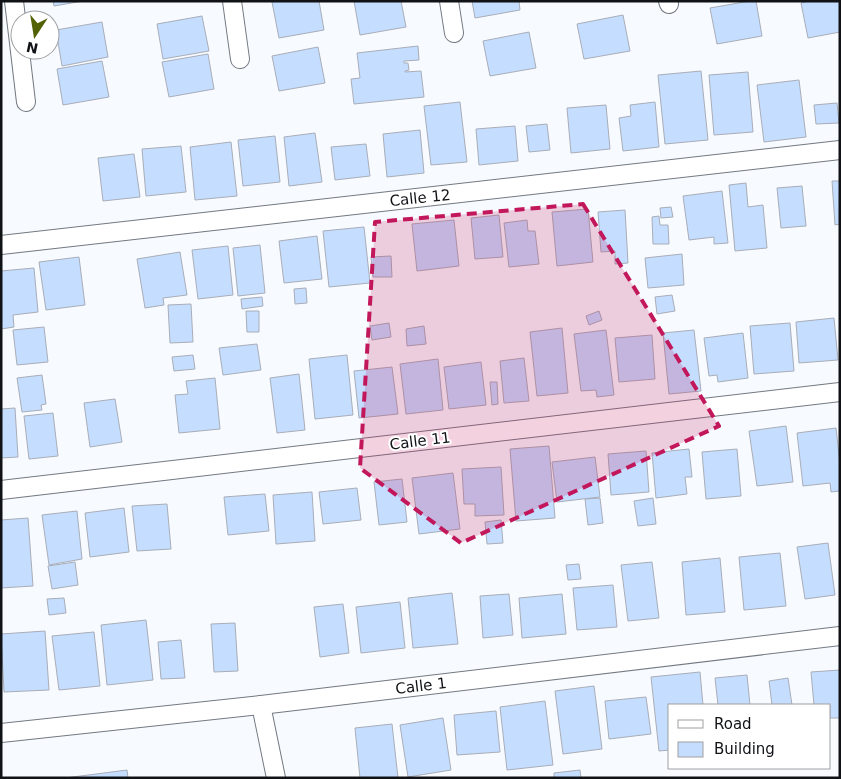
<svg xmlns="http://www.w3.org/2000/svg" width="841" height="779" viewBox="0 0 841 779" font-family="'DejaVu Sans',sans-serif">
<style>
.building{fill:#c5ddff;stroke:#a8aeb8}
.lines{fill:none;stroke-linecap:round;stroke-linejoin:round}
.street-casing{stroke:#737982;stroke-width:20}
.street{stroke:#fff;stroke-width:18}
.marked{fill:#c2185b;fill-opacity:0.2;stroke:#c2185b;stroke-width:4;stroke-dasharray:10 6;stroke-linejoin:round}
.labels{text-anchor:middle;stroke-width:4;stroke-linejoin:round;paint-order:stroke}
.street-label{font-size:15px;fill:#101216;stroke:#fff}
</style>
<rect width="100%" height="100%" fill="#f7faff"/>
<g class="building">
<path d="M53,1h30l-29,5z"/>
<path d="M278,1h41l5,29 -45,8 -7,-36z"/>
<path d="M354,1h47l5,26 -46,8z"/>
<path d="M472,1h47l1,9 -45,8z"/>
<path d="M750,1h6l6,35 -45,8 -7,-36z"/>
<path d="M809,1h31v31l-32,6 -7,-35z"/>
<path d="M623,15l7,36 -46,8 -7,-35z"/>
<path d="M202,16l7,35 -46,8 -6,-35z"/>
<path d="M102,22l6,35 -46,9 -6,-36z"/>
<path d="M529,32l7,36 -46,8 -7,-35z"/>
<path d="M418,46l1,14 -15,1v2h4l1,7 -4,1v1l16,-1 3,26 -70,7 -3,-25 9,-1 -3,-25z"/>
<path d="M318,47l7,36 -46,8 -7,-35z"/>
<path d="M208,54l6,35 -45,8 -7,-35z"/>
<path d="M102,61l7,36 -46,8 -6,-36z"/>
<path d="M701,71l7,69 -43,4 -7,-69z"/>
<path d="M748,72l5,60 -39,3 -5,-60z"/>
<path d="M799,80l7,57 -42,5 -7,-57z"/>
<path d="M460,102l7,60 -36,3 -7,-59z"/>
<path d="M655,102l4,45 -36,4 -4,-33 12,-2 -1,-11z"/>
<path d="M837,103l2,20 -23,1 -2,-19z"/>
<path d="M606,105l4,44 -39,4 -4,-45z"/>
<path d="M547,124l3,26 -21,2 -3,-26z"/>
<path d="M515,126l3,35 -39,4 -3,-36z"/>
<path d="M420,130l4,43 -37,4 -4,-43z"/>
<path d="M315,133l7,49 -33,4 -5,-49z"/>
<path d="M275,136l5,46 -37,4 -5,-46z"/>
<path d="M231,142l6,54 -42,4 -5,-53z"/>
<path d="M366,144l4,32 -35,4 -4,-33z"/>
<path d="M181,146l5,46 -40,4 -4,-47z"/>
<path d="M134,154l6,43 -37,4 -5,-43z"/>
<path d="M832,181h8v43l-5,1z"/>
<path d="M746,183l2,24 15,-2 4,43 -32,3 -6,-66z"/>
<path d="M802,186l4,40 -25,2 -4,-40z"/>
<path d="M722,191l6,52 -14,1v-7l-25,3 -6,-44z"/>
<path d="M671,207l2,10 -12,1 -1,-10z"/>
<path d="M588,209l5,53 -36,4 -5,-54z"/>
<path d="M625,210l3,53 -13,1v-13l-14,1 -3,-40z"/>
<path d="M499,215l4,42 -28,2 -4,-41z"/>
<path d="M659,216l1,9h8l1,19h-16l-1,-27z"/>
<path d="M454,220l5,46 -42,5 -5,-47z"/>
<path d="M527,220l1,11h7l4,33 -30,3 -5,-44z"/>
<path d="M364,227l6,56 -41,4 -6,-56z"/>
<path d="M317,236l5,43 -38,4 -5,-42z"/>
<path d="M260,245l5,48 -27,3 -5,-48z"/>
<path d="M228,246l5,49 -35,4 -6,-49z"/>
<path d="M180,252l7,43 -24,3 1,7 -19,3 -8,-49z"/>
<path d="M682,254l2,31 -36,3 -3,-30z"/>
<path d="M391,256l1,21h-19l-2,-20z"/>
<path d="M79,257l6,48 -39,5 -7,-48z"/>
<path d="M34,268l4,44 -25,3 1,12 -13,2v-58z"/>
<path d="M306,288l1,15 -12,1 -1,-15z"/>
<path d="M672,295l3,16 -18,3 -2,-17z"/>
<path d="M262,297l1,9 -21,3 -1,-10z"/>
<path d="M191,304l2,38 -23,1 -2,-38z"/>
<path d="M246,311h13v21h-12z"/>
<path d="M599,311l3,9 -13,5 -3,-9z"/>
<path d="M834,318l4,42 -39,3 -3,-41z"/>
<path d="M389,323l2,14 -19,3 -2,-14z"/>
<path d="M790,323l4,48 -40,3 -4,-48z"/>
<path d="M424,326l2,18 -19,2 -1,-17z"/>
<path d="M44,327l4,35 -31,3 -4,-35z"/>
<path d="M562,328l6,65 -31,3 -7,-64z"/>
<path d="M606,330l8,65 -17,2 -1,-7 -15,1 -7,-57z"/>
<path d="M694,330l7,61 -32,3 -6,-61z"/>
<path d="M743,333l5,45 -30,4 -1,-7 -8,1 -5,-38z"/>
<path d="M652,335l3,44 -36,3 -4,-44z"/>
<path d="M257,344l4,26 -38,5 -4,-27z"/>
<path d="M193,355l2,14 -21,2 -2,-14z"/>
<path d="M347,355l6,60 -38,4 -6,-60z"/>
<path d="M524,358l5,43 -25,2 -4,-42z"/>
<path d="M438,359l5,51 -37,4 -6,-50z"/>
<path d="M481,362l5,43 -37,4 -5,-42z"/>
<path d="M392,367l6,47 -39,4 -5,-47z"/>
<path d="M299,374l6,56 -28,3 -7,-55z"/>
<path d="M42,375l4,29 -5,1 1,5 -20,2 -5,-34z"/>
<path d="M215,378l5,51 -41,4 -4,-38 13,-1 -2,-13z"/>
<path d="M490,382h7l1,22 -6,1z"/>
<path d="M115,399l7,43 -32,5 -6,-44z"/>
<path d="M15,408l3,49 -17,1v-49z"/>
<path d="M53,413l5,43 -29,3 -5,-43z"/>
<path d="M786,426l7,56 -36,4 -8,-55z"/>
<path d="M836,428l4,36v27l-9,1 -1,-9 -27,3 -6,-53z"/>
<path d="M549,446l6,72 -39,3 -6,-72z"/>
<path d="M689,449l3,28h-7l2,17 -31,4 -4,-45z"/>
<path d="M737,449l4,47 -35,3 -4,-47z"/>
<path d="M646,451l3,41 -38,3 -3,-41z"/>
<path d="M595,457l5,40 -43,5 -5,-40z"/>
<path d="M501,467l3,48 -29,1v-12h-11l-2,-35z"/>
<path d="M453,473l7,56 -41,5 -7,-56z"/>
<path d="M402,479l5,43 -28,3 -5,-43z"/>
<path d="M357,488l4,32 -38,4 -4,-32z"/>
<path d="M312,492l3,49 -39,3 -3,-49z"/>
<path d="M265,494l4,37 -41,4 -4,-38z"/>
<path d="M600,498l3,25 -15,2 -3,-26z"/>
<path d="M653,498l3,26 -18,2 -4,-25z"/>
<path d="M167,504l4,45 -34,2 -5,-45z"/>
<path d="M124,508l5,44 -39,5 -5,-44z"/>
<path d="M77,511l5,48 -33,6 -7,-50z"/>
<path d="M28,518l5,68 -32,2v-68z"/>
<path d="M501,520l2,23 -16,1 -2,-22z"/>
<path d="M828,543l7,52 -30,4 -8,-52z"/>
<path d="M780,553l6,53 -42,4 -5,-53z"/>
<path d="M720,558l5,54 -39,3 -4,-53z"/>
<path d="M75,562l3,23 -26,4 -4,-23z"/>
<path d="M652,562l7,56 -31,3 -7,-56z"/>
<path d="M579,564l2,15 -13,1 -2,-15z"/>
<path d="M613,585l4,42 -40,3 -4,-42z"/>
<path d="M452,593l6,51 -45,4 -5,-50z"/>
<path d="M509,594l4,41 -30,3 -3,-42z"/>
<path d="M562,594l4,40 -44,4 -3,-40z"/>
<path d="M64,598l2,15 -17,2 -2,-16z"/>
<path d="M400,602l5,46 -44,5 -5,-46z"/>
<path d="M343,604l6,49 -29,4 -6,-50z"/>
<path d="M146,620l7,60 -46,5 -6,-60z"/>
<path d="M235,623l3,48 -24,1 -3,-48z"/>
<path d="M45,631l4,59 -45,2 -3,-58z"/>
<path d="M94,632l6,54 -41,4 -7,-54z"/>
<path d="M181,640l4,38 -24,1 -3,-37z"/>
<path d="M840,670v48h-10v-13h-16l-3,-33z"/>
<path d="M700,672l3,33h-33v45l-11,1 -8,-74z"/>
<path d="M747,675l3,30h-32l-3,-27z"/>
<path d="M788,678l4,27h-20l-3,-24z"/>
<path d="M594,686l8,63 -39,5 -8,-63z"/>
<path d="M646,697l5,37 -42,5 -4,-38z"/>
<path d="M545,701l8,64 -46,5 -7,-63z"/>
<path d="M496,711l4,41 -43,3 -3,-40z"/>
<path d="M443,718l8,52 -43,7 -8,-52z"/>
<path d="M392,724l6,54h-38l-5,-50z"/>
<path d="M127,770l1,8h-63z"/>
<path d="M580,770l1,8h-27v-5z"/>
</g>
<g class="lines">
<g class="street-casing">
<g id="street">
<path d="M14,1l12,101"/>
<path d="M232,1l8,58"/>
<path d="M449,1l5,32"/>
<path d="M668,1l1,3"/>
<path d="M1,245l839,-95"/>
<path d="M1,490l839,-98"/>
<path d="M261,705l15,73"/>
<path d="M1,733l260,-28 579,-69"/>
</g>
</g>
<use href="#street" class="street"/>
</g>
<path class="marked" d="M583,204l136,222 -258,117 -101,-75 15,-246z"/>
<g class="labels">
<g class="street-label">
<text transform="translate(420 198) rotate(-6)" y="5">Calle 12</text>
<text transform="translate(420 441) rotate(-7)" y="5">Calle 11</text>
<text transform="translate(421 686) rotate(-7)" y="5">Calle 1</text>
</g>
</g>
<rect width="841" height="779" fill="none" stroke="#101216" stroke-width="5"/>
<rect x="668" y="704" width="162" height="65" fill="#ffffff" stroke="#9fa0a2"/>
<rect x="678" y="720" width="25" height="8" fill="#ffffff" stroke="#9fa0a2"/>
<text x="714" y="729" font-size="15" fill="#101216">Road</text>
<rect x="678" y="742" width="25" height="15" fill="#c5ddff" stroke="#9fa0a2"/>
<text x="714" y="754" font-size="15" fill="#101216">Building</text>
<g transform="translate(35 35) rotate(192)"><circle r="24" fill="#ffffff" stroke="#9fa0a2"/>
<path d="M0-4L9 19L0 12L-9 19Z" fill="#526104"/>
<text y="-8" font-size="14" font-weight="bold" text-anchor="middle" fill="#101216">N</text>
</g>
</svg>
